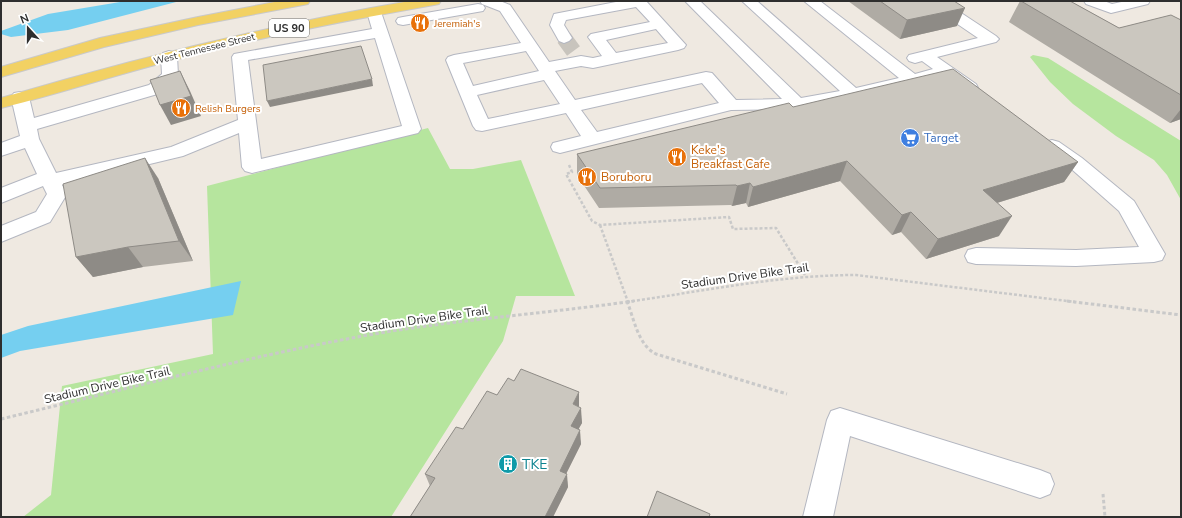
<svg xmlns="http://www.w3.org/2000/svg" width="1182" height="518" viewBox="0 0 1182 518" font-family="'Nunito Sans',sans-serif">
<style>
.green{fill:#b6e59e}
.water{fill:#75cff0}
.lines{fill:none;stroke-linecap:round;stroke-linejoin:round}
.minor-tunnel{stroke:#c8c4bd;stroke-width:16;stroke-dasharray:16 8;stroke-linecap:butt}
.minor-casing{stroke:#b4b7c1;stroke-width:2}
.major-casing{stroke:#c9c9c9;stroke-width:2}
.path-far1{stroke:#c9c9c9;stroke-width:2.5;stroke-dasharray:3 2;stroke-linecap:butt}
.path{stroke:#c9c9c9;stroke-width:3;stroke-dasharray:3.5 2.5;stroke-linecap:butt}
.minor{fill:#fff;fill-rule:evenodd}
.major{fill:#f2d163;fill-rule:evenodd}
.wall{fill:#afaba4}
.shaded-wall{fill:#8e8b86}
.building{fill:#cbc7bf;stroke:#8e8b86}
.labels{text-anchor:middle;stroke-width:4;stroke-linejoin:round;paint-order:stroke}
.far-food-label{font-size:10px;fill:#c56008;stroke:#fff;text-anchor:start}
.far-street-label{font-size:10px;fill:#2e2e2e;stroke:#fff}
.shield{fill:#fff;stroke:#6d6d6d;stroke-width:1}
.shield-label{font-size:11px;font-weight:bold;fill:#2e2e2e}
.shop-label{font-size:12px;fill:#366cbe;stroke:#fff;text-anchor:start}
.food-label{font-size:12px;fill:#c56008;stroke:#fff;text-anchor:start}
.street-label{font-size:12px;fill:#2e2e2e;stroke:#fff}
.near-culture-label{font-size:14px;fill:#0d838f;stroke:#fff;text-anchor:start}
</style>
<rect width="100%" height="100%" fill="#efe9e1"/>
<g class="green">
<path d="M1033,55l15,3 133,83v59l-14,-25 -13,-15 -38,-24 -43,-32 -23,-22 -20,-25z"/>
<path d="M428,128l22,41h23l48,-9 54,136h-59l-13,45 -112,176h-368l28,-22 11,-109 151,-32 -6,-168z"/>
</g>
<g class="water">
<path d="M126,1h54l-112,29 -57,7 -10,-3v-3l47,-17z"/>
<path d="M241,281l-8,34 -213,36 -19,7v-23l27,-9z"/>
</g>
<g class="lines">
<path class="minor-tunnel" d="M564,38l14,19"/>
<g class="minor-casing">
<g id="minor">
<path d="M480,1h20l10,4 39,57 32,-6 12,2 9,-2 -14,-19 3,-3 59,-12 -14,-15 -70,13 -2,5 8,13 -3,3 -5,2 -5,-2 -9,-16 4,-11 67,-13h25l40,44 -2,3 -6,2 -85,18 -12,-2 -26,5 20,29 131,-28 6,1 24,27 46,-1 -97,-98h15l101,97 39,-7 -98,-90h15l99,87 43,-10 -95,-77h16l95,73 18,-5 -11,-8 -7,2 -6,-2 -2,-3 2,-3 69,-17 -50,-34 -2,-3h17l53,35 3,3 -3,3 -59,15 39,27 2,4 -2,4c-13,3 -23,-8 -33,-15l-90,22 -56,10 -66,1 -171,43 -7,-2 -2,-4 2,-4 28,-7 -15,-23 -84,18 -6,-1 -3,-4 -27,-66 2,-3 6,-2 67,-12 -21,-32 -18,-7zM656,29l12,14 -52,10 -10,-13zM526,51l13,20 -66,15 -10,-23zM544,80l16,24 -72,15 -11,-24zM702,83l17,20 -122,29 -16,-22z"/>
<path d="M1084,1h20l8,3 14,-3h24l-2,3 -37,9 -25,-9z"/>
<path d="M478,4l5,1 2,3 -2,3 -80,14 -5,-1 -2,-3 2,-3 5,-1z"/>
<path d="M374,8l5,1 2,3 40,117 -3,4 -166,40 -7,-2 -3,-4 -3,-34 -56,23 -121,29 5,9 -17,28 -49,20v-16l35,-14 11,-18 -4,-8 -42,17v-15l36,-14 -12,-26 -24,8v-13l19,-7 -9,-39 3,-4 6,-1 6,1 3,4 5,21 115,-33 13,-11 -1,-18 2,-3 6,-2 6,2 2,3 1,19 -17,18 -124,36 2,10 17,34 115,-26 67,-27 -6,-63 2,-3 138,-25 -5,-17 2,-3zM375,38l27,88 -141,33 -13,-99z"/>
<path d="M1052,140l7,2 23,16 52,43 31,53 -3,6 -8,2 -78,4 -100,-2 -8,-2 -3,-6 3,-6 8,-2 100,2 63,-3 -20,-36 -51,-45 -23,-16 -2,-4 2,-4z"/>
<path d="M840,408l200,62 10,4 4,10 -4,10 -10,4 -190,-62 -17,81h-30l24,-97 4,-9z"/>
</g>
</g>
<g class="major-casing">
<g id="major">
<path d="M280,1h30l-2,3 -5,1 -105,20 -94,22 -103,30v-10l99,-29 98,-21z"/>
<path d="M410,1h31l-2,3 -5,1c-85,15 -169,31 -252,53 -61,15 -120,35 -181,50v-10c135,-40 270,-73 409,-97z"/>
</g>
</g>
<g class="path-far1">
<path d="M569,165l3,7 -6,2 26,47 8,4 129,-8 4,12 43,-1 29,47"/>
<path d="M600,225l28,77"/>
<path d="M627,302c77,-11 152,-27 229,-27l219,27"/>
</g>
<g class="path">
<path d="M627,301c7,18 11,44 29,53l131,40"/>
<path d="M1067,301l114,14"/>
<path d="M1,419c126,-30 251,-64 379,-86 84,-14 170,-20 254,-32"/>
<path d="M1103,494l2,23"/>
</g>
<use href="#minor" class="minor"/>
<use href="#major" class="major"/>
</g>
<g class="wall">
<path d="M848,1h106l3,25 -57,13z"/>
<path d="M1020,1h50l49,27 62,-8v99l-11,4 -161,-101z"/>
<path d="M793,107l285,55 -14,20 -67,21 2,33 -73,23 -25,-27 -9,3 -52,-54 -92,26 -2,-4 -14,3 -1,-1 -132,3 -22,-33v-21z"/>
<path d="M158,178l35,83 -50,6 -50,10 -17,-20z"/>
<path d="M497,395l82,12 3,16 -4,6 3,15 -15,30 2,13 -15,30h-143l20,-31 -5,-12 38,-45z"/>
</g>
<g class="shaded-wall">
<path d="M965,8l-8,18 -57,13 7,-19z"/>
<path d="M180,71l10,20 11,25 -30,9 -11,-20z"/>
<path d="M372,79l1,7 -103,21 -3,-6z"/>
<path d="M1181,109v10l-11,4z"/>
<path d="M145,158l13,20 35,83 -14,-20z"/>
<path d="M847,161l-7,20 -92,26 5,-20z"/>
<path d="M1078,162l-14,20 -93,29 12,-21z"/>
<path d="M750,183l-4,20 -14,3 5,-20z"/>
<path d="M911,212l-10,20 -9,3 10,-20z"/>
<path d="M1012,216l-13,20 -73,23 12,-20z"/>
<path d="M128,247l15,20 -50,10 -17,-20z"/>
<path d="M579,392v15l-6,-3z"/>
<path d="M581,408l1,15 -10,18 -1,-15z"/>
<path d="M580,430l1,14 -20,40 -1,-13z"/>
<path d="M567,474l1,13 -15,30h-8z"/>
</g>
<g class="building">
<path d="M880,1h74l11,7 -58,12z"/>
<path d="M1021,1h49l49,27 52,-13 10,5v75z"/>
<path d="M361,46l11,33 -105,22 -4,-36z"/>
<path d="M953,69l125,93 -95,28 29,26 -74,23 -27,-27 -9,3 -55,-54 -94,26 -3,-4 -13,3 -1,-1 -136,3 -23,-34 212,-51 4,4z"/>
<path d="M180,71l11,25 -31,9 -10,-25z"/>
<path d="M145,158l34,83 -51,6 -52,10 -13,-73z"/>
<path d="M521,369l58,23 -6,12 8,4 -10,18 9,4 -20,41 7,3 -22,43h-135l25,-39 -10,-4 31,-47 7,2 24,-38 10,4 11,-17 6,3z"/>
<path d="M657,491l53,23 -1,3h-62z"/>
</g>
<defs>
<g id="restaurant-disc" transform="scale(1)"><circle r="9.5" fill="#e8710a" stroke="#fff"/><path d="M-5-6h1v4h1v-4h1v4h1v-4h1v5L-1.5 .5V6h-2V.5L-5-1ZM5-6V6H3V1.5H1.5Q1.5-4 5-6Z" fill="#fff"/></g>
<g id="supermarket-disc" transform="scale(1)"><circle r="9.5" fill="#3f7fe0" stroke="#fff"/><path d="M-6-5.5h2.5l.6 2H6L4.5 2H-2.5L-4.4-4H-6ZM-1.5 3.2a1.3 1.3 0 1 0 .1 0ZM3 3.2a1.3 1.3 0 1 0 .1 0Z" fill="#fff"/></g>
<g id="building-disc" transform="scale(1)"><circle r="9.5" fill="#0f9aa8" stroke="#fff"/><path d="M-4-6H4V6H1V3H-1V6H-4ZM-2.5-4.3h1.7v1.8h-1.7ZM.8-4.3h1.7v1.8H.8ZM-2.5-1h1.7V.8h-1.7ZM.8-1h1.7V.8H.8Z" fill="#fff"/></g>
</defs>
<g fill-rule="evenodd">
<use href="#restaurant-disc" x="420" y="23"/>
<use href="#restaurant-disc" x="181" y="108"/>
<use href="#supermarket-disc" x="910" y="138"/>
<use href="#restaurant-disc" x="677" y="157"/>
<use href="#restaurant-disc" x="587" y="177"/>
<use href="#building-disc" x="508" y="464"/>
</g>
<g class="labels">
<g class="far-food-label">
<text x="434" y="27">Jeremiah's</text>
<text x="195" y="112">Relish Burgers</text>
</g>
<g class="far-street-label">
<text transform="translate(204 48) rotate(-14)" y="4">West Tennessee Street</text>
</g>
<rect class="shield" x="269" y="19" width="40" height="18" rx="3"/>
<g class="shield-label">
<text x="289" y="32">US 90</text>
</g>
<g class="shop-label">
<text x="924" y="142">Target</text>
</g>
<g class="food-label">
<text x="691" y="154">Keke's<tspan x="691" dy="14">Breakfast Cafe</tspan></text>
<text x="601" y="181">Boruboru</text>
</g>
<g class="street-label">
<text transform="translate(745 276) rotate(-8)" y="4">Stadium Drive Bike Trail</text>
<text transform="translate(424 319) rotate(-8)" y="4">Stadium Drive Bike Trail</text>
<text transform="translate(107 385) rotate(-13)" y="4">Stadium Drive Bike Trail</text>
</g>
<g class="near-culture-label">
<text x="522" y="469">TKE</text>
</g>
</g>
<rect width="1182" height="518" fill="none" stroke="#2e2e2e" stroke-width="4"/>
<g transform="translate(28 28) rotate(339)" stroke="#ffffff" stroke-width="3" paint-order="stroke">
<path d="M0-3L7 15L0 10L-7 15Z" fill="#2e2e2e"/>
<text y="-6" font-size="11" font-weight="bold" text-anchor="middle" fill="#2e2e2e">N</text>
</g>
</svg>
